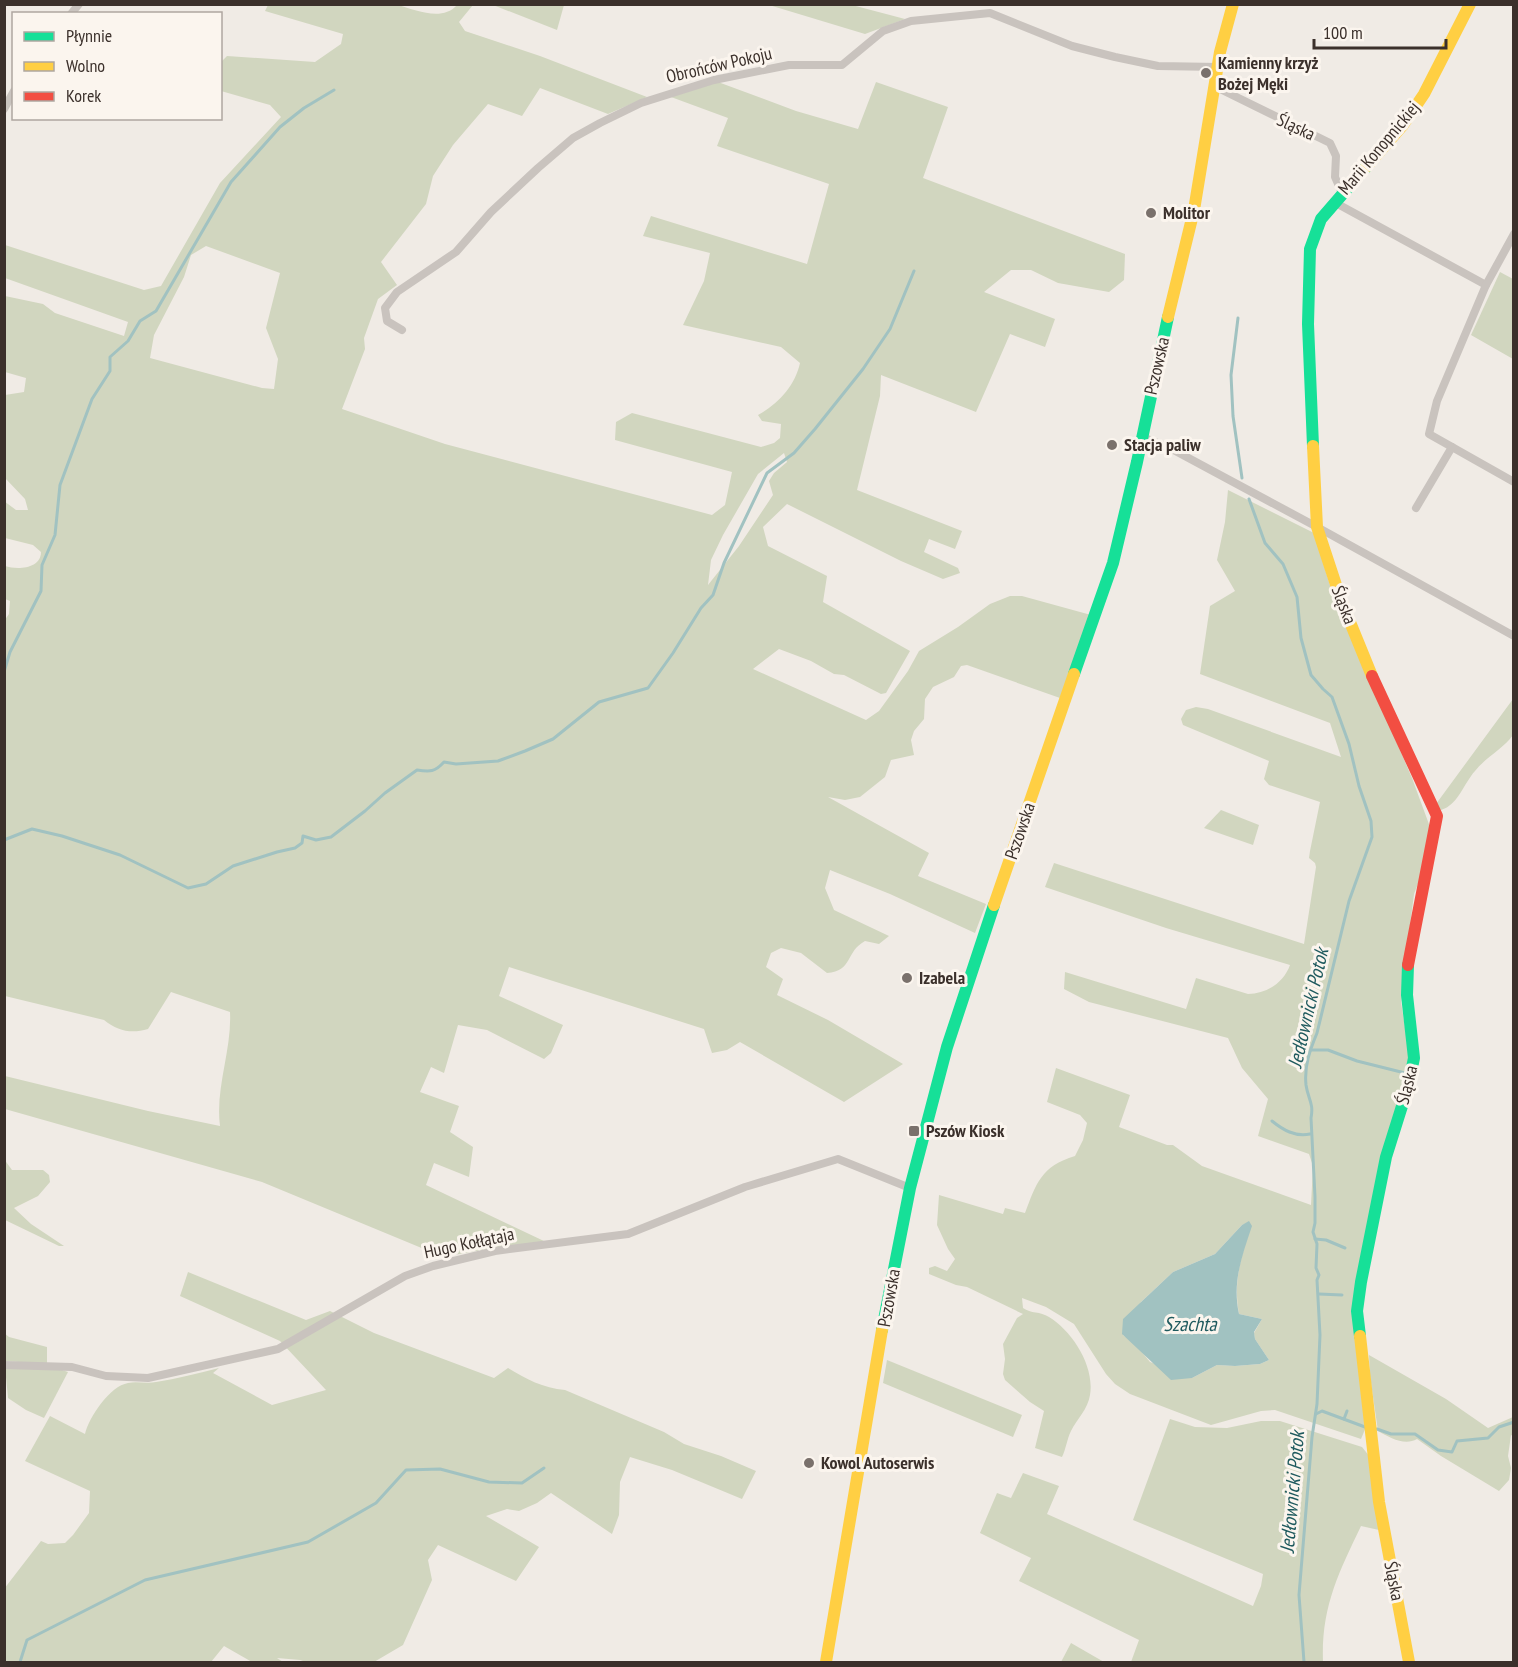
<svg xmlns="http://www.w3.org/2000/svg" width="1518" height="1667" viewBox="0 0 1518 1667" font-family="'PT Sans Narrow',sans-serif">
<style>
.green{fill:#d1d6bf;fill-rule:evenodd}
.water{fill:#a1c2c1}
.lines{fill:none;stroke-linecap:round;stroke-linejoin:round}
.stream{stroke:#a1c2c1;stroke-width:3}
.street{stroke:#c9c3be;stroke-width:8}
.fast{stroke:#16e098;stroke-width:12}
.slow{stroke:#ffcf43;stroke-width:12}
.jam{stroke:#f24e42;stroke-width:12}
.poi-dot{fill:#7a716c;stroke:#fbf5ee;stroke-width:2}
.labels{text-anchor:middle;stroke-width:6;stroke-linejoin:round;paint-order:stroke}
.poi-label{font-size:18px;font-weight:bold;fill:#3b302b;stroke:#fbf5ee;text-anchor:start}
.street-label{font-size:18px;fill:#3b302b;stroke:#fbf5ee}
.water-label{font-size:20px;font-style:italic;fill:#1f5a5e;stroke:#fbf5ee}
</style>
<rect width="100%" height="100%" fill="#f0ebe5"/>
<g class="green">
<path d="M268,5h130c18,5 44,17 59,0h16l-14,17 6,9 75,25 107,41 -39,17 -68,-26 -18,28 -34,-12 -35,41 -20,31 -7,28 -45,58 16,23 -19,14 -14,39 1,11 -23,60 103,35 267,71 13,-10 7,-33 -117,-32 1,-18 16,-9 129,34 13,-4 6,-5 1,-14 -19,-3 -4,-6c20,-11 37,-29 42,-52l-19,-16 -98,-22 21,-44 6,-28 -67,-17 8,-20 156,48 22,-80 -112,-38 11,-28 -57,-21 47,-15 78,29 62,18 18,-47 72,25 -25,71 202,76 -1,26 -15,12 -51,-9 -27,-13h-20l-27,22 71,27 -10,28 -35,-13 -34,78 -95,-37 -1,21 -23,94 105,41 -7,18 -26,-10 -5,13 34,16 2,5 -17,6 -42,-18 -114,-57 -24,23 5,19 59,30 -4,26 87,49 -24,42 -5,1 -37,-19 -10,-1 -23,-13 -32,-12 -26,20 113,51 13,-9 29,-40 11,-20 39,-24 32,-23 20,-8h12l69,19 -31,83 -93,-33 -6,1 -7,11 -21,10 -8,12 -1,20 -10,12 -3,9 3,15 -23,5 -6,17 -25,20 -15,3 -17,-3 101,56 -11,23 68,28 -11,29 -85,-39 -60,-24 -5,18 9,22 55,26 -10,8 -14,-3c-20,11 -12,30 -38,32l-26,-20 -20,-5 -10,5 -5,14 17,12 -6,16 51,25 75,44 -59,38 -104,-60 -13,8 -15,3 -8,-24 -195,-62 -10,29 64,29 -12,28 -7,6 -57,-29 -29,-5 -14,48 -13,-6 -11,25 39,14 -9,26 23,15 -4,30 -35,-14 -8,22 120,57 -48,5 -61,11 -13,-9 -162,-67 -257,-73v-33l143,35 72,15c-5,-38 12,-76 10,-114l-59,-20 -23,37c-17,5 -30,2 -44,-9l-99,-24 -1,-375 5,-7 1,-13 -5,-2v-33c12,4 36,3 36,-14l-8,-7 -28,-7 -1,-37 12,9h12l-3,-11 -20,-21v-83l19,-3 2,-14 -21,-6v-76l38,8 12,9 69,23 4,-14 -123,-44v-33l139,45 17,-4 59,-103 61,-66 -11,-12 -49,-14v-29l6,-6 88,6 26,-18 2,-10 -78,-23zM206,246l74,27 -14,55 12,31 -4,30 -12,-1 -112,-30 4,-23 30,-58 7,-22zM784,453l3,9 -13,11 -5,8 4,14 -34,51 -31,39 3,-25 12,-25 35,-61z"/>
<path d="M493,5h71l-7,25z"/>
<path d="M769,5h83l53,14 -40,15z"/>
<path d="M1500,272l13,7v80l-42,-24z"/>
<path d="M1228,490l86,43 19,62 79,183 18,49 -9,49 -7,18 -10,79 -3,29 8,51 -1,16 -54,236 12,122 -5,12 -86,-29 -14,1 -50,14 -81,-31 -15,-10 -9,-10 -32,-50 -28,-17 -24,-9 1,10c8,6 17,3 26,9 23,14 46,49 41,78 -2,14 -13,24 -19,36 -4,8 -5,18 -9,26l-27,-9 9,-37 -14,-9 -25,-22 -2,-6 2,-15 -2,-15 14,-26 6,-4 -56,-27 -11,-2 -27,-11v-6l6,-2 12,5 8,-12 -7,-10 -11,-24 2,-30 64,19 2,-6 20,5c11,-29 16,-47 50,-57l8,-16 4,-17 -7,-8 -33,-13 9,-34 74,27 -11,32 48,18h6l29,21 109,39 2,-39 -4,-12 -51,-18 10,-37 -26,-31 -14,-30 -139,-36 -25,-13 1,-17 121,37 10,-31 52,16c19,0 36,-12 42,-29l-124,-37 -121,-41 9,-24 250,81 12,-77 -1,-4 -6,-5 1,-7 10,-49 -51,-17 -5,-6 5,-18 -86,-36 -2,-6 5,-9 10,-3 12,2 133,48 -11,-34 -130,-49 10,-68 25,-15 -18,-31 8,-38zM1249,1222l2,4c-10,32 -18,54 -12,88l23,5 -8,14 1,6 14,21 -9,4 -25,2 -18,-1 -25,13 -42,-16 -14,-17 -13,-10 18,-33 32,-30 42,-18 27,-29z"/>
<path d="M1513,699v36c-10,14 -27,22 -38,36 -11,12 -17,34 -34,39l-5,-3v-3z"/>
<path d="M1221,810l38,15 -6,20 -49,-17z"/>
<path d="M4,1159l8,11h31l6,5 1,7 -12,14 -24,12 17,16 33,22h-5l-54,-26z"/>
<path d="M188,1272l118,48 24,-9 44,22 120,45 14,-10c18,11 35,20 57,22l99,42 20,12 37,12 35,15 -14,28 -70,-29 -42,-13 -10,25 -1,33 -7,19 -61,-41 -14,10 -18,8 -12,-2 -21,7 53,31 -23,34 -78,-36 -10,15 4,20 -29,65 -29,17h-68l-6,-2 -23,-2 6,4h-31l-28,-16 -13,16h-206l-1,-73 37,-48 7,3 17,-1 8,-8 16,-22 1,-22 -65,-30 25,-45 35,18c4,-17 25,-48 43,-51 9,-2 19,1 28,-1 21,-3 42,-9 63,-14l-6,5 59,32 54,-15 -46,-49 -100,-45z"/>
<path d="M4,1333l5,4 38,10v17l-42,-3z"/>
<path d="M1369,1355l77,44 42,29 25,-11v19l-2,-1 -3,21 3,12 -2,12 -10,11 -58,-35 -24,-17c-12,7 -27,-1 -39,-8l-8,-55z"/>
<path d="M887,1360l135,55 -9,22 -130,-54z"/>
<path d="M5,1367l57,3 6,2 -24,46 -18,-8 -18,-12z"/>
<path d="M1170,1419l25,8 32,1 34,-7h19l82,26 8,10 9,73 -18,-4c-23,48 -40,82 -38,136h-192l8,-22 -120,-59 12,-23 -51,-25 17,-40 14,5 12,-25 36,13 -12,28 206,92 8,-20 2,-12 -130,-54z"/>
<path d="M1071,1643l33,19h-43z"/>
</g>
<path class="water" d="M1249,1221l3,5c-10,30 -20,56 -13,88l23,5 -8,13 1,7 14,21 -9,4 -25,2 -18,-1 -25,13 -21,2 -49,-46 1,-15 50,-47 42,-18 27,-29z"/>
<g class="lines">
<g class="stream">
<path d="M1238,318l-7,57 2,41 9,62"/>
<path d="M1249,499l16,44 18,21 14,33 4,41 10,37 12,14 9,8 17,47 10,42 12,35 1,16 -23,64 -32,132c-7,17 -13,33 -11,52 2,14 8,18 5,33l4,79v26l-2,9 4,12 -1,24 3,7 -2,5 3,55 -3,69 -5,33 -13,158 5,67"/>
<path d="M4,672l6,-20 31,-61 1,-26 13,-30 5,-50 32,-86 18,-28v-14l18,-16 12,-20 16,-10 75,-129 49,-55 24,-19 30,-18"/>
<path d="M4,840l28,-11 30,7 58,19 68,33 18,-4 27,-18 44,-14 18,-4 7,-5 1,-7 13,4 15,-3 34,-26 20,-18 32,-23c13,2 18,2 27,-8l12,2 42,-3 27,-10 28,-12 46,-37 49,-14 25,-35 28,-45 12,-13 11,-32 43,-90 27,-20 21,-24 48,-60 27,-40 24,-58"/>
<path d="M1310,1050h18l29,11 48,12"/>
<path d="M1272,1121c11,9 23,16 38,13"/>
<path d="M1315,1239l11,1 19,8"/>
<path d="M1319,1294l23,1"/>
<path d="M1316,1414l6,-3 43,16"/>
<path d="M1344,1419l3,-8"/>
<path d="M1377,1429l14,5h24l23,16 14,2 5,-11 31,-3 11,-11 15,-5"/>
<path d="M20,1662l7,-22 118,-60 163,-38 68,-39 30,-33 34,-1 49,13 33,1 22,-15"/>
</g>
<g class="street">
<path d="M71,14l8,-10"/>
<path d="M1216,87l114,56 6,13 -1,21 7,16"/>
<path d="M4,109l10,-18"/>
<path d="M1334,202l152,83 -49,116 -8,33 85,48"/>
<path d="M1486,285l28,-51"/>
<path d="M402,330l-15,-9 -2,-13 12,-16 59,-40 35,-40 47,-44 35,-30 27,-15 41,-20 73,-23 75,-15h53l41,-34 28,-10 79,-8 82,33 43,11 43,9 60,1"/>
<path d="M1142,437l26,10 149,80 197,109"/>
<path d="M1416,508l36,-61"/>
<path d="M4,1365l68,2 34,9 42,2 130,-29 127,-73 28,-10 62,-15 133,-17 117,-47 93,-28 72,29"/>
</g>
<g class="fast">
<path d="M1313,446l-5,-122 2,-75 11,-30 45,-52"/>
<path d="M1074,674l39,-111 24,-101 31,-145"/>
<path d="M882,1330l28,-142 37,-141 47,-142"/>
<path d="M1360,1336l-3,-25 4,-29 25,-125 22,-70 6,-29 -7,-63 1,-30"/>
</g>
<g class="slow">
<path d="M1366,167l37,-42 21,-31 46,-90"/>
<path d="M1168,317l26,-107 26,-158 13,-48"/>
<path d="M1313,446l4,81 24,73 31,76"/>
<path d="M994,905l80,-231"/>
<path d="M1360,1336l19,166 30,160"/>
<path d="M826,1662l56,-332"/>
</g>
<path class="jam" d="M1372,676l65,140 -29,149"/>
</g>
<g class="poi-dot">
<circle cx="1206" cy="73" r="6"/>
<circle cx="1151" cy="213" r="6"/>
<circle cx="1112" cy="445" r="6"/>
<circle cx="907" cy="978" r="6"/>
<rect x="908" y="1125" width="12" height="12" rx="3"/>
<circle cx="809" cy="1463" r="6"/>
</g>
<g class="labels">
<g class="poi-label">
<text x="1218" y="69">Kamienny krzyż<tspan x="1218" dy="21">Bożej Męki</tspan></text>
<text x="1163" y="219">Molitor</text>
<text x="1124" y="451">Stacja paliw</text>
<text x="919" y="984">Izabela</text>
<text x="926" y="1137">Pszów Kiosk</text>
<text x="821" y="1469">Kowol Autoserwis</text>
</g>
<g class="street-label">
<text transform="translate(719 65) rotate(-13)" y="6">Obrońców Pokoju</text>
<text transform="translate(1296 127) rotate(25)" y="6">Śląska</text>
<text transform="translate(1379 148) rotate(-50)" y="6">Marii Konopnickiej</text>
<text transform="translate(1157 366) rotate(-77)" y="6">Pszowska</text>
<text transform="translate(1344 605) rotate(69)" y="6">Śląska</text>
<text transform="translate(1020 831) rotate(-71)" y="6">Pszowska</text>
<text transform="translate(1407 1085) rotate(-76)" y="6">Śląska</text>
<text transform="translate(469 1243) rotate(-12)" y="6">Hugo Kołłątaja</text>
<text transform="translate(889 1298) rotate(-80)" y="6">Pszowska</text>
<text transform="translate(1394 1581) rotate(79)" y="6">Śląska</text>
</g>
<g class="water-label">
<text transform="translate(1308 1008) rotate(-77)" y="7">Jedłownicki Potok</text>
<text x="1190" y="1331">Szachta</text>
<text transform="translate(1292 1492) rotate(-85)" y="7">Jedłownicki Potok</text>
</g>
</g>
<rect width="1518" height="1667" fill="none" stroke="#3b302b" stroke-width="12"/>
<rect x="12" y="12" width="210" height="108" fill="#fbf5ee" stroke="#aea6a0" stroke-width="1.5"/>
<rect x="24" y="32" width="30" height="9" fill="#16e098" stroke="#aea6a0" stroke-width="1.5"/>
<text x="66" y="42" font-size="18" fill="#3b302b">Płynnie</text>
<rect x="24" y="62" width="30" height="9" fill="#ffcf43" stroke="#aea6a0" stroke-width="1.5"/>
<text x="66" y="72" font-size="18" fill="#3b302b">Wolno</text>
<rect x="24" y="92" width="30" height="9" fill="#f24e42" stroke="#aea6a0" stroke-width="1.5"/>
<text x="66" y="102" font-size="18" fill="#3b302b">Korek</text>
<path d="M1314 39v9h132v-9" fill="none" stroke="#3b302b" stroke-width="3"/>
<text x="1323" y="39" font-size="18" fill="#3b302b" stroke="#fbf5ee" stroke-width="4.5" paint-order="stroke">100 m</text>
</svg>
